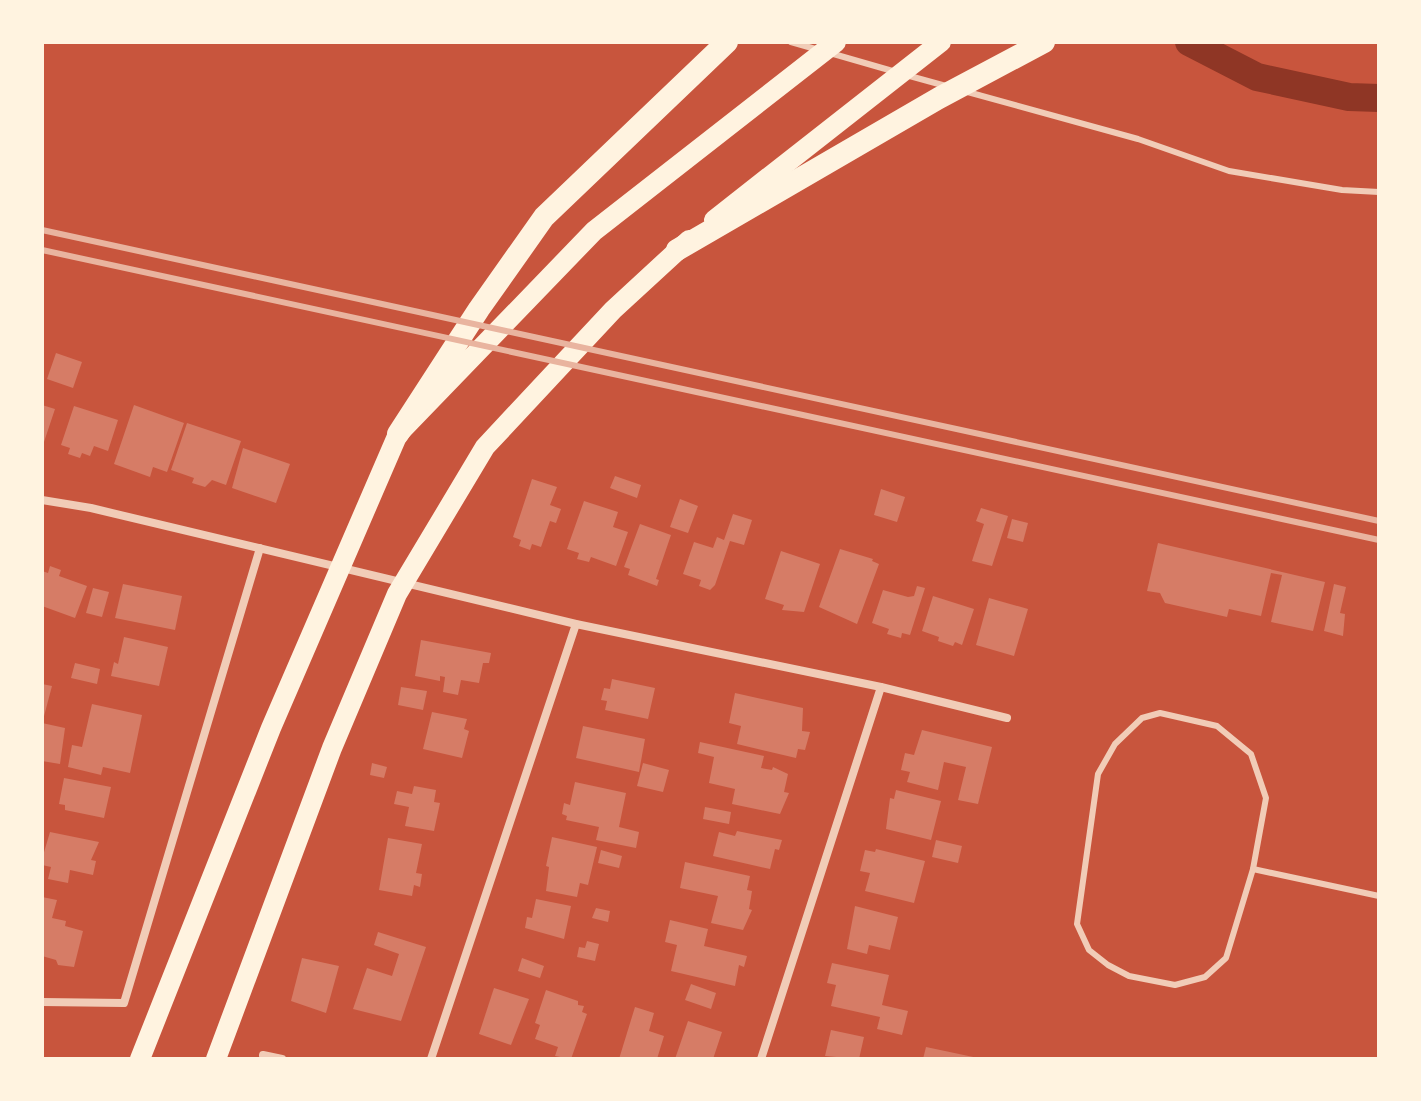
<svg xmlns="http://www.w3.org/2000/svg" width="1421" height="1101" viewBox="0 0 1421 1101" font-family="Cabin,sans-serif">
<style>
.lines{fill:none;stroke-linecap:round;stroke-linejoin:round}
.canal{stroke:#8f3625;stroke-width:28}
.building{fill:#d67c66}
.service{stroke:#f1ccb7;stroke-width:6}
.minor{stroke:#f1ccb7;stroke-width:8}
.trunk{stroke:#fff3e0;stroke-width:20}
.motorway{stroke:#fff3e0;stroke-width:22}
.rail{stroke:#e9b49f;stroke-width:6}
</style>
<rect width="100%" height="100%" fill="#c8553d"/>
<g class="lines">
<path class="canal" d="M1189,42l68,35 92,20 30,1"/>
</g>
<g class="building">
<path d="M56,353l26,9 -9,26 -26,-9z"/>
<path d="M42,405l13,4 -12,36h-1z"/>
<path d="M134,405l50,18 -17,49 -14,-5 -3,10 -36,-13z"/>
<path d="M74,406l44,14 -10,31 -14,-5 -4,10 -8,-3 -2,5 -12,-4 2,-6 -9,-3z"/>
<path d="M187,423l54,18 -15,44 -14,-5 -7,7 -13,-4 2,-5 -23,-8z"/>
<path d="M243,448l47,16 -14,39 -44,-15z"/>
<path d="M615,476l26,9 -4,13 -27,-10z"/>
<path d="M532,479l25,8 -7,18 11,4 -5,14 -6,-2 -9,26 -9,-3 -2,6 -11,-4 2,-6 -8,-3z"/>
<path d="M881,489l24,8 -8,25 -23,-7z"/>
<path d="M680,499l18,7 -10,27 -18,-6z"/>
<path d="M584,501l34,11 -5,15 15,5 -12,34 -25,-9 -2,5 -12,-3 2,-6 -12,-4z"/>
<path d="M981,508l27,8 -16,50 -20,-5 12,-37 -8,-3z"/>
<path d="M733,514l19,6 -8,25 -14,-4 -15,44 -5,5 -11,-4 2,-6 -18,-6 11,-32 19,6 4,-11 7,3z"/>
<path d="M1012,519l16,4 -5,19 -16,-4z"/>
<path d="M640,524l31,11 -15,44 3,1 -2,6 -29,-11 2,-6 -6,-2z"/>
<path d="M1158,543l167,39 -12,49 -42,-9 11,-47 -11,-2 -10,43 -32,-7 -2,8 -62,-14 -5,-10 -13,-2z"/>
<path d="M840,549l33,10 -1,2 7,3 -22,60 -38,-17z"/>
<path d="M781,551l39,13 -16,48 -22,-2 2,-5 -19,-6z"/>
<path d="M50,566l11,4 -2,6 28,10 -12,32 -33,-12v-35l6,2z"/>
<path d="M123,584l59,12 -7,34 -60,-12z"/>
<path d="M1334,584l12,3 -6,26 5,1 -2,22 -19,-5z"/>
<path d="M917,586l8,2 -15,47 -8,-2 -1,5 -14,-4 2,-5 -17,-6 11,-33 25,7 6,-1z"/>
<path d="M93,588l16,4 -7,25 -16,-4z"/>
<path d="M933,596l41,13 -12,36 -7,-3 -2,4 -15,-5 1,-4 -17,-6z"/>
<path d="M989,598l39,11 -14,47 -38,-11z"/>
<path d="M124,637l44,10 -9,39 -48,-10 3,-14 4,2z"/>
<path d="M421,640l70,13 -2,10h-6l-4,20 -18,-3 -3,15 -15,-3 2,-15 -5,-1v5l-25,-5z"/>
<path d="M75,663l25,6 -3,15 -26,-6z"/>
<path d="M612,679l43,9 -7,31 -43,-9 2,-9 -6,-1 3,-12 6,1z"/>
<path d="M42,684l10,2 -9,34h-1z"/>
<path d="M401,687l26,4 -4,19 -25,-5z"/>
<path d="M735,693l68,15 -1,23 8,1 -5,18 -7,-1 -2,9 -59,-14 4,-18 -12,-3z"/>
<path d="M92,704l50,11 -12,58 -27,-6 -2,8 -33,-8 4,-22 10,2z"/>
<path d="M432,712l35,7 -3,10 5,2 -7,27 -39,-9z"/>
<path d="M42,723l23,5 -5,36 -18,-3z"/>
<path d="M583,726l62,13 -6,33 -63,-14z"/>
<path d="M922,730l70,17 -14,57 -20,-4 8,-33 -22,-5 -6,28 -31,-8 3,-10 -9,-2 4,-17 9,2z"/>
<path d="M700,742l64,14 -3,12 11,2 1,-3 15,7 -4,18 5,1 -9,21 -48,-10 3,-15 -26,-6 5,-26 -16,-4z"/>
<path d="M372,763l15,4 -3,11 -14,-3z"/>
<path d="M643,763l26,7 -6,22 -26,-6z"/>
<path d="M64,778l47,9 -7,31 -39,-8v-5l-6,-1z"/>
<path d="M575,782l51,11 -7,34 20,5 -3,16 -40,-8 3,-13 -33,-7 1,-4 -5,-2 2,-11 6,2z"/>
<path d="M414,786l22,4 -2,12 6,1 -6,28 -29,-5 4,-19 -15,-3 3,-13 15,3z"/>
<path d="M896,790l45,11 -10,39 -45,-11 4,-31 4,1z"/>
<path d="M705,807l26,5 -2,12 -26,-5z"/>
<path d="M737,831l45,9 -3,10 -4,-1 -5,20 -57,-13 6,-24 16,4z"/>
<path d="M50,832l49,10 -8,18 5,1 -3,14 -23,-5 -2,13 -20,-4 3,-12 -9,-2v-6z"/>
<path d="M552,837l45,10 -9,38 -8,-2 -3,14 -31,-6 3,-24 -3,-1z"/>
<path d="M388,838l34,6 -6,29 6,1 -2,13 -6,-2 -2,11 -33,-6z"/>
<path d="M936,840l26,6 -4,17 -26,-6z"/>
<path d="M876,849l49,12 -11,42 -49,-12 5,-18 -10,-2 5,-21 10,2z"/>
<path d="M601,850l21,6 -3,12 -21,-5z"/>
<path d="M685,862l65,14 -3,14 5,1 -3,18 3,1 -9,20 -32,-7 7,-27 -38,-8z"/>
<path d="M42,897l15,3 -5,18 14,3 -1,5 18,5 -9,36 -16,-2 -2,-5 -14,-4z"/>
<path d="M536,899l35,7 -7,33 -39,-11 2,-11 5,1z"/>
<path d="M855,906l43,11 -8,33 -21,-5 -2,9 -20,-5z"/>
<path d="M596,908l14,3 -2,11 -16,-4z"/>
<path d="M670,920l38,9 -4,17 43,10 -3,11 -5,-2 -4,21 -64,-15 6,-26 -12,-3z"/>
<path d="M378,932l48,15 -25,74 -48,-12 14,-41 25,8 7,-22 -25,-9z"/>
<path d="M587,941l12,3 -4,17 -18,-4 2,-10 6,1z"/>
<path d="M302,958l37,8 -13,47 -35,-12z"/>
<path d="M522,958l22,8 -4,12 -22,-7z"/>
<path d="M832,963l57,12 -7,30 26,6 -6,24 -25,-6 3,-12 -49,-11 5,-21 -9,-2z"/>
<path d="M691,984l25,9 -5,16 -26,-9z"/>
<path d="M494,988l35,11 -18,46 -32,-11z"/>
<path d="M546,990l32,11v4l6,1 -2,6 5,2 -16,45 -16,-3 3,-9 -23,-8 5,-14 -5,-2z"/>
<path d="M635,1007l19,6 -5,18 15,5 -7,23h-38z"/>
<path d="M688,1021l34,11 -9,27h-38z"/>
<path d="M831,1030l33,7 -5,22 -34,-3z"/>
<path d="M926,1047l52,11v1h-55z"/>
</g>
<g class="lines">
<g class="service">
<path d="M791,42l28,8"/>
<path d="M830,53l66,19"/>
<path d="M906,75l40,11"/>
<path d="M964,91l174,48 91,32 113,19 37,2"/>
<path d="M1160,713l57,13 34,28 15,44 -13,71 -27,89 -21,19 -30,8 -46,-9 -21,-11 -19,-15 -12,-26 21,-150 17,-30 27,-26z"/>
<path d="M1253,869l126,27"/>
</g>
<g class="minor">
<path d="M42,500l49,8 485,116 305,63 126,31"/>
<path d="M42,1002l82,1 136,-455"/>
<path d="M263,1055l19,4"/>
<path d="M431,1059l145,-435"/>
<path d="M761,1059l120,-372"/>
</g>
<g class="trunk">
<path d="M714,220l227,-178"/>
<path d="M140,1059l131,-331 127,-294 196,-203 242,-189"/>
<path d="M216,1059l116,-311 65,-154 88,-147 128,-137 76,-70"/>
</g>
<g class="motorway">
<path d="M677,250l262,-152 105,-56"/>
<path d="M398,434l81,-125 65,-92 183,-175"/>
</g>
<g class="rail">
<path d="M42,230l1337,291"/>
<path d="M42,250l1337,290"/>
</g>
</g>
<rect width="1421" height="1101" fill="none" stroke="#fff3e0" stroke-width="88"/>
</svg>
